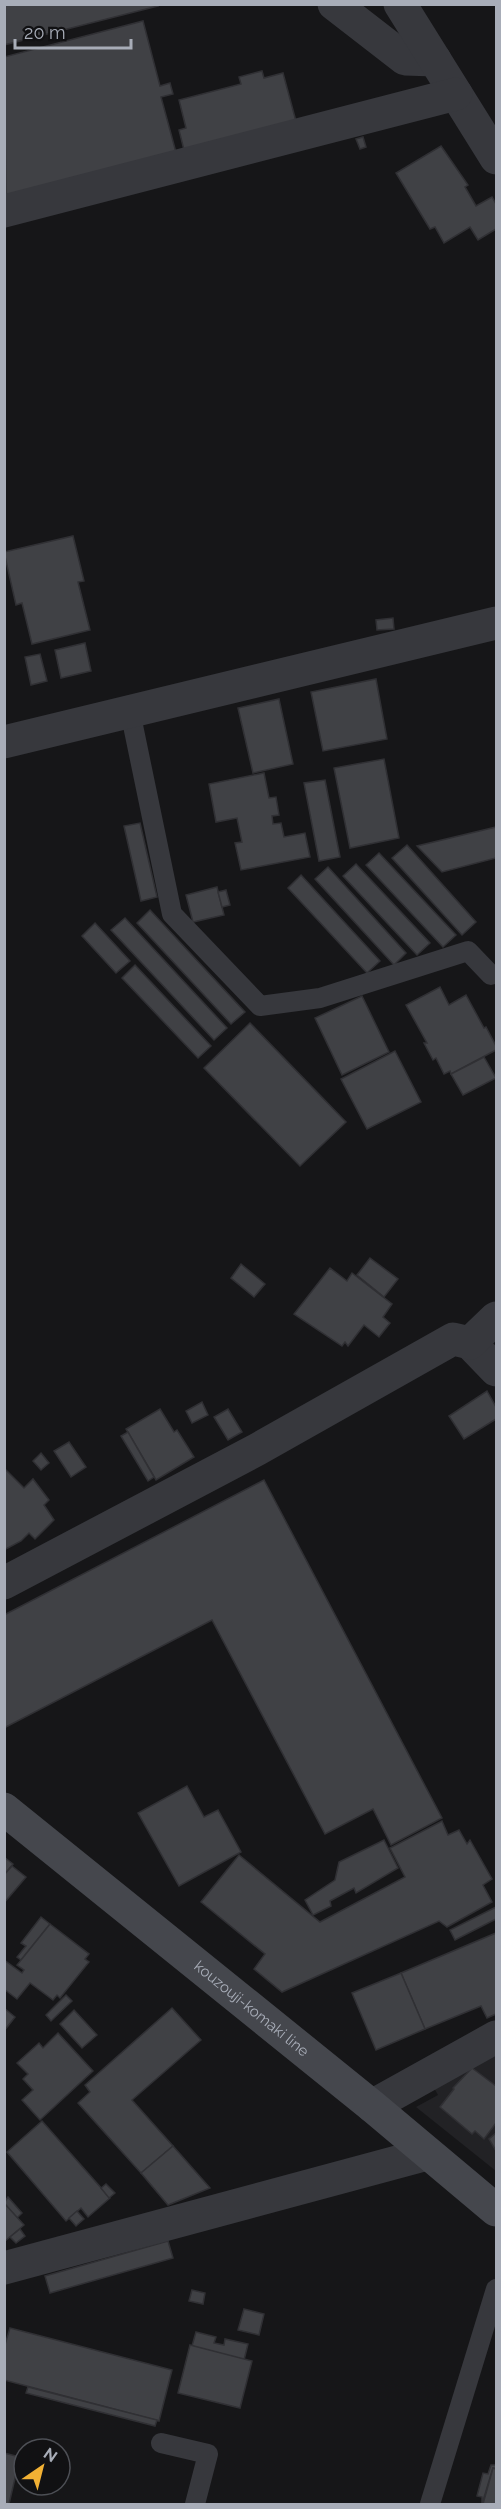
<svg xmlns="http://www.w3.org/2000/svg" width="501" height="2509" viewBox="0 0 501 2509" font-family="Raleway,sans-serif">
<style>
.built{fill:#222225}
.building{fill:#404145;stroke:#303034;stroke-width:1.5}
.lines{fill:none;stroke-linecap:round;stroke-linejoin:round}
.lane{stroke:#37383d;stroke-width:20}
.street{stroke:#37383d;stroke-width:33}
.secondary{stroke:#45474d;stroke-width:33}
.labels{text-anchor:middle;stroke-width:6;stroke-linejoin:round;paint-order:stroke}
.street-label{font-size:15px;fill:#a8adb8;stroke:#111113}
</style>
<rect width="100%" height="100%" fill="#161618"/>
<path class="built" d="M496,2051v120l-80,-64 22,-12 -5,-9z"/>
<g class="building">
<path d="M4,4h153l1,2 -154,39z"/>
<path d="M143,21l17,65 10,-3 3,11 -12,3 16,59 -171,44 -2,-143z"/>
<path d="M262,71l2,7 19,-5 14,52 -112,29 -6,-24 7,-2 -7,-28 62,-16 -2,-7z"/>
<path d="M363,137l3,10 -6,2 -4,-10z"/>
<path d="M441,146l27,39 -3,2 11,19 16,-9 4,7v25l-18,11 -8,-13 -26,16 -9,-16 -5,2 -34,-56z"/>
<path d="M73,536l11,45 -6,1 12,48 -58,14 -10,-41 -6,2 -12,-53z"/>
<path d="M393,618l1,11 -17,1 -1,-10z"/>
<path d="M85,643l6,28 -30,7 -6,-28z"/>
<path d="M40,654l7,27 -16,4 -6,-28z"/>
<path d="M376,679l11,60 -64,12 -12,-59z"/>
<path d="M279,699l14,65 -40,9 -15,-65z"/>
<path d="M384,759l15,79 -49,10 -16,-80z"/>
<path d="M264,773l5,25 7,-1 3,18 -7,1 1,8 8,-1 3,14 21,-4 5,24 -69,13 -6,-27 7,-1 -5,-24 -21,4 -7,-38z"/>
<path d="M325,780l15,77 -21,4 -15,-78z"/>
<path d="M140,823l17,74 -16,4 -17,-75z"/>
<path d="M496,827v31l-54,14 -25,-26z"/>
<path d="M407,845l69,77 -14,13 -70,-77z"/>
<path d="M379,853l77,82 -13,12 -77,-82z"/>
<path d="M356,864l74,79 -13,12 -74,-79z"/>
<path d="M328,867l78,86 -12,12 -79,-86z"/>
<path d="M301,875l79,86 -13,12 -79,-85z"/>
<path d="M217,887l7,28 -31,7 -7,-27z"/>
<path d="M226,890l4,15 -8,2 -4,-15z"/>
<path d="M150,910l95,102 -14,12 -94,-101z"/>
<path d="M125,918l102,110 -13,12 -103,-110z"/>
<path d="M95,923l35,38 -14,12 -34,-37z"/>
<path d="M135,965l76,81 -13,12 -76,-80z"/>
<path d="M440,987l9,18 17,-10 18,33 2,-1 10,19v4l-45,24 -1,-3 -6,3 -8,-16 -3,2 -9,-17h3l-21,-38z"/>
<path d="M362,996l27,56 -47,23 -27,-57z"/>
<path d="M250,1023l96,99 -46,44 -96,-98z"/>
<path d="M395,1051l26,51 -54,27 -26,-50z"/>
<path d="M484,1057l12,21 -33,17 -12,-21z"/>
<path d="M370,1258l28,21 -14,18 -27,-22z"/>
<path d="M241,1264l24,20 -11,13 -23,-19z"/>
<path d="M330,1268l17,13 5,-8 40,31 -9,13 7,6 -11,14 -15,-12 -16,21 -3,-4 -3,4 -48,-32z"/>
<path d="M487,1391l9,16v12l-32,20 -15,-23z"/>
<path d="M202,1402l6,13 -16,8 -6,-12z"/>
<path d="M160,1409l14,23 3,-2 17,27 -38,23 -30,-51z"/>
<path d="M228,1409l14,23 -14,8 -14,-23z"/>
<path d="M128,1432l26,45 -6,4 -27,-45z"/>
<path d="M69,1442l17,25 -15,10 -17,-26z"/>
<path d="M41,1453l8,10 -8,7 -8,-9z"/>
<path d="M4,1468l20,20 9,-9 16,21 -5,5 10,15 -19,19 -6,-6 -8,8 -17,9z"/>
<path d="M264,1480l178,338 -51,27 -18,-36 -48,25 -113,-214 -208,108v-113z"/>
<path d="M187,1786l17,31 14,-7 23,42 -62,34 -41,-73z"/>
<path d="M442,1821l6,14 11,-5 8,14 3,-4 22,39 -9,6 9,17 -45,25 -8,-6 -157,71 -28,-23 11,-15 -64,-52 38,-47 81,67 85,-45 -15,-29z"/>
<path d="M384,1840l14,28 -42,25 -2,-5 -24,13 1,5 -18,9 -8,-15 30,-20 4,-18z"/>
<path d="M4,1857l9,7 -9,11z"/>
<path d="M12,1866l14,11 -22,26v-28z"/>
<path d="M496,1907v12l-41,21 -5,-10z"/>
<path d="M41,1917l9,7 -29,36 -4,-3 9,-11 -5,-3z"/>
<path d="M50,1924l39,30 -4,5 4,3 -29,36 -3,-3 -4,5 -23,-17 -13,16 -13,-10v-29l18,13 2,-3 -7,-5z"/>
<path d="M496,1933v81l-9,4 -6,-12 -56,23 -24,-56z"/>
<path d="M401,1973l24,56 -49,21 -24,-57z"/>
<path d="M66,1995l6,6 -21,20 -5,-6z"/>
<path d="M4,2008l11,9 -11,14z"/>
<path d="M172,2008l29,32 -69,60 41,46 -32,27 -63,-70 12,-11 -5,-7z"/>
<path d="M74,2010l23,25 -15,13 -22,-24z"/>
<path d="M58,2033l35,38 -53,49 -18,-20 11,-10 -10,-11 5,-5 -11,-11 22,-20 4,5z"/>
<path d="M472,2068l24,18v37l-12,16 -9,-8 -3,3 -32,-27 14,-18 -1,-1z"/>
<path d="M42,2121l68,77 -22,19 -7,-9 -15,13 -59,-69z"/>
<path d="M496,2133v18l-7,-12z"/>
<path d="M173,2146l37,42 -42,17 -27,-32z"/>
<path d="M106,2184l9,9 -6,5 -8,-10z"/>
<path d="M8,2197l14,16 -5,5 -13,-15z"/>
<path d="M4,2203l20,22 -20,17z"/>
<path d="M77,2211l7,8 -8,7 -7,-8z"/>
<path d="M20,2229l5,7 -9,7 -6,-6z"/>
<path d="M168,2241l5,17 -123,35 -5,-17z"/>
<path d="M192,2290l13,3 -2,11 -14,-3z"/>
<path d="M244,2309l20,5 -5,21 -21,-5z"/>
<path d="M10,2328l162,42 -13,51 -155,-41v-32z"/>
<path d="M196,2332l20,5 -2,6 10,2 1,-6 23,5 -4,16 -52,-14z"/>
<path d="M190,2345l62,16 -12,47 -62,-15z"/>
<path d="M28,2387l129,33 -2,6 -129,-33z"/>
<path d="M4,2453l16,4 -11,47h-5z"/>
<path d="M491,2465h5v4l-3,-1 -11,36v-7l-5,-1 6,-23 5,1z"/>
<path d="M493,2468l3,1v35h-13z"/>
</g>
<g class="lines">
<g class="lane">
<path d="M130,711l42,203 88,92 60,-8 148,-47 23,24"/>
<path d="M161,2443l47,11 -13,50"/>
<path d="M430,2504l66,-215"/>
</g>
<g class="street">
<path d="M334,4l71,55 30,1"/>
<path d="M400,4l96,154"/>
<path d="M4,211l452,-117"/>
<path d="M4,742l492,-119"/>
<path d="M470,1343l26,27"/>
<path d="M4,1583l254,-134 195,-110 17,4 26,-25"/>
<path d="M372,2106l124,-69"/>
<path d="M4,2268l423,-114"/>
</g>
<path class="secondary" id="s1" d="M4,1809l368,297 124,104"/>
</g>
<g class="labels">
<g class="street-label">
<text dy="5" stroke="none"><textPath href="#s1" startOffset="318">kouzouji-komaki line</textPath></text>
</g>
</g>
<rect width="501" height="2509" fill="none" stroke="#a8adb8" stroke-width="12"/>
<g transform="translate(42 2467) rotate(35)"><circle r="28" fill="#111113" stroke="#4d4f55" stroke-width="1.5"/>
<path d="M0-4.5L10 22L0 15L-10 22Z" fill="#f2b134"/>
<text y="-9" font-size="16" font-weight="bold" text-anchor="middle" fill="#a8adb8">N</text>
</g>
<path d="M15 39v9h116v-9" fill="none" stroke="#a8adb8" stroke-width="3"/>
<text x="24" y="39" font-size="18" fill="#a8adb8" stroke="#111113" stroke-width="4.5" paint-order="stroke">20 m</text>
</svg>
